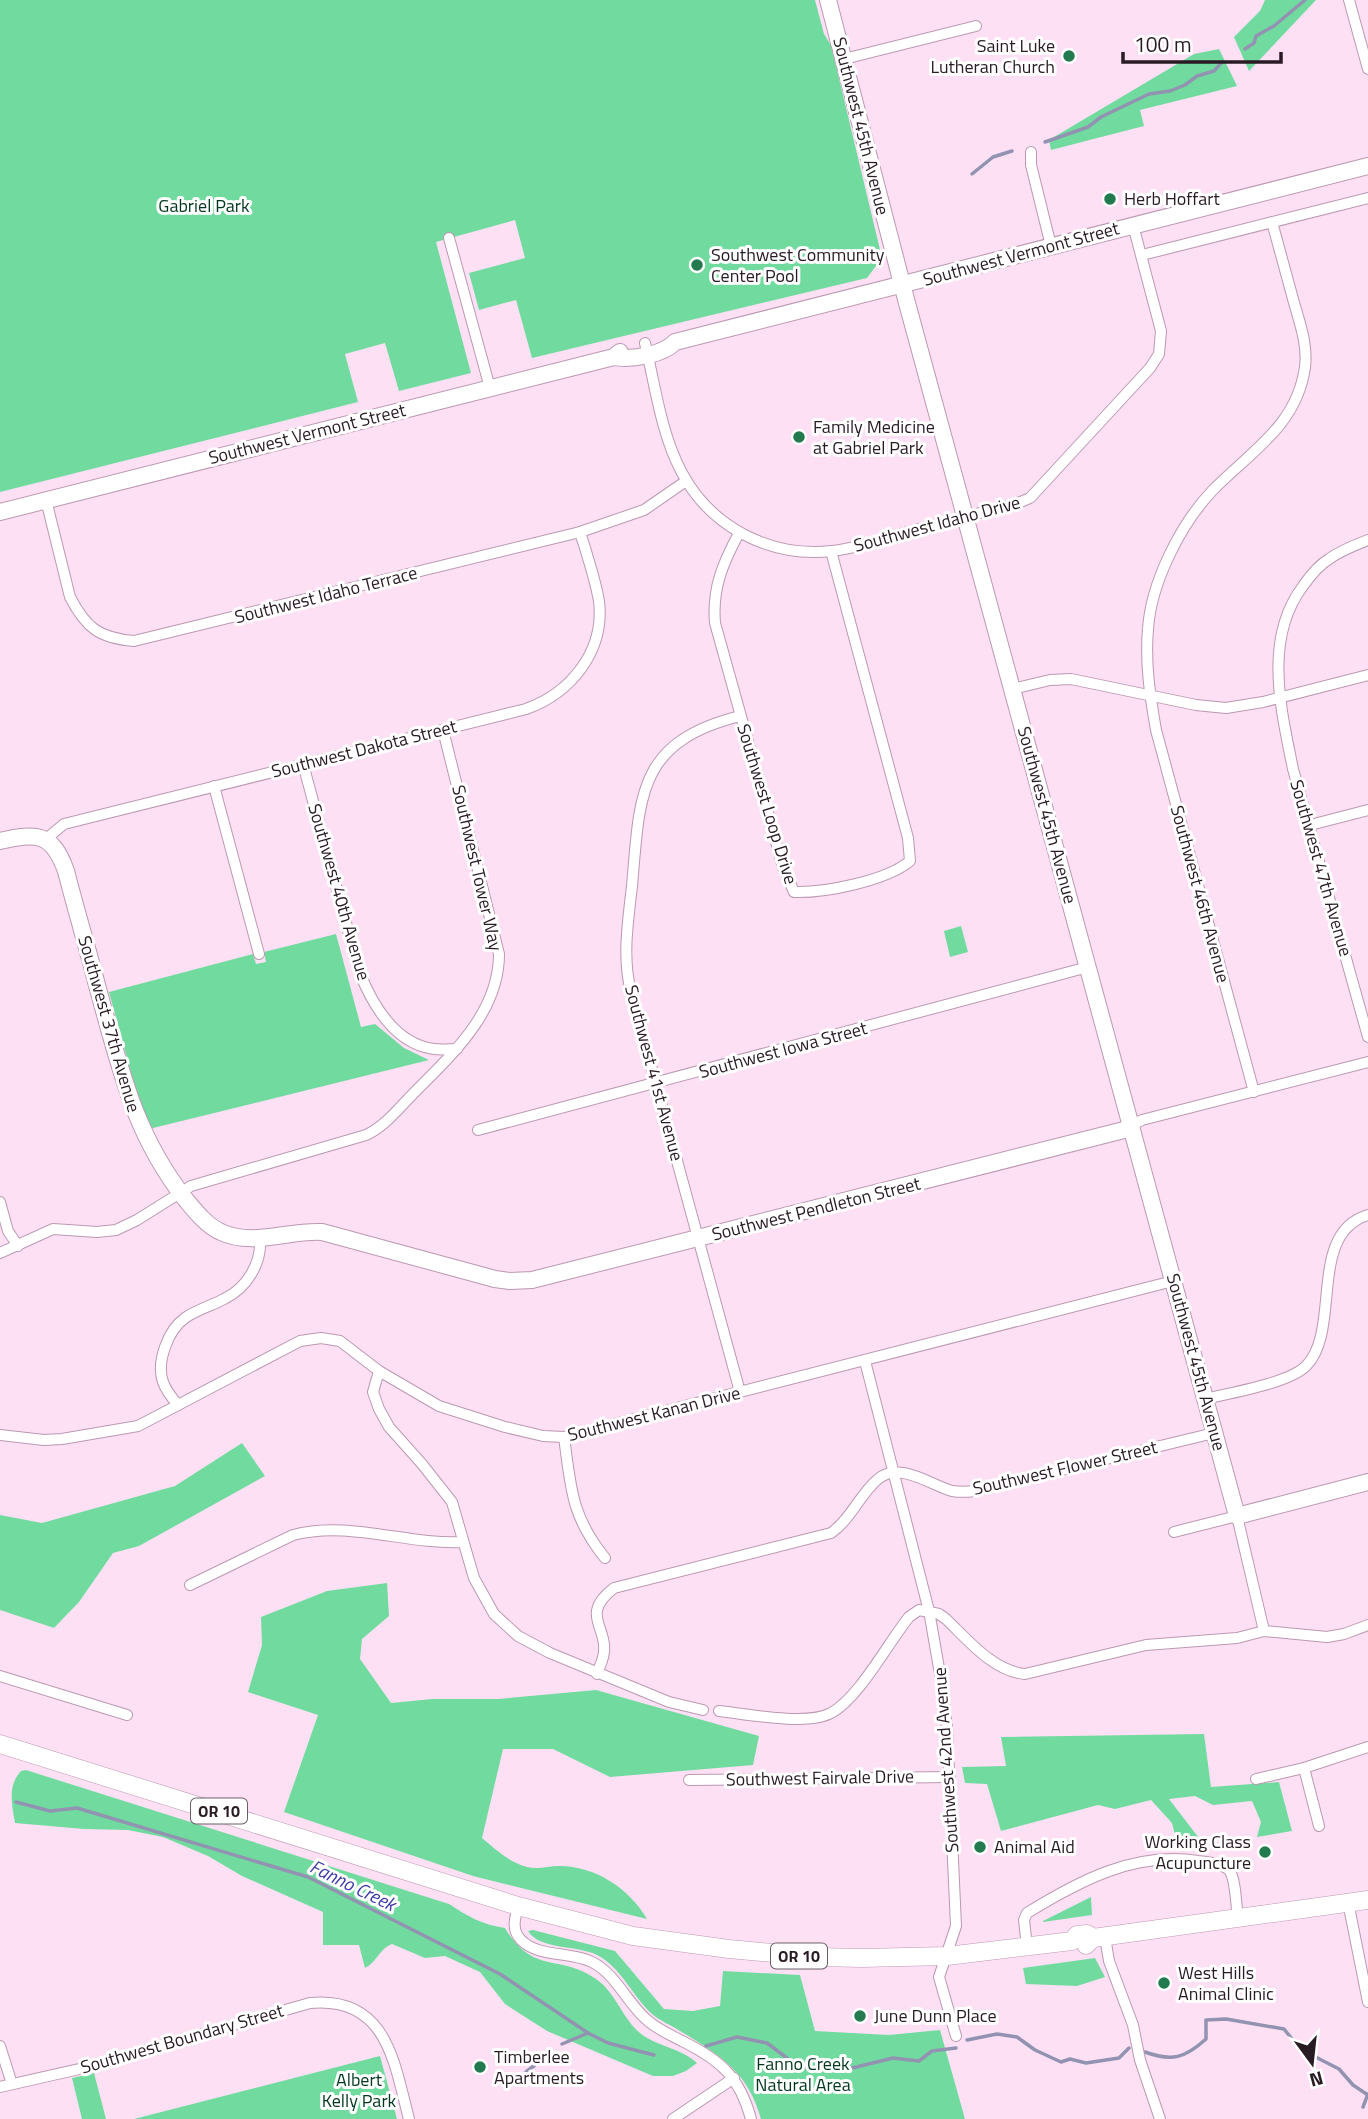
<svg xmlns="http://www.w3.org/2000/svg" width="1368" height="2119" viewBox="0 0 1368 2119" font-family="'Titillium Web',sans-serif">
<style>
.green{fill:#71db9f}
.lines{fill:none;stroke-linecap:round;stroke-linejoin:round}
.stream{stroke:#9293b1;stroke-width:3.5}
.street-casing{stroke:#bb99b1;stroke-width:12}
.secondary-casing{stroke:#bb99b1;stroke-width:18}
.primary-casing{stroke:#bb99b1;stroke-width:19}
.street{stroke:#fff;stroke-width:10}
.secondary{stroke:#fff;stroke-width:16}
.primary{stroke:#fff;stroke-width:18}
.poi-dot{fill:#227a4e;stroke:#fff;stroke-width:2.5}
.labels{text-anchor:middle;stroke-width:6;stroke-linejoin:round;paint-order:stroke}
.shield{fill:#fff;stroke:#685f66;stroke-width:2}
.shield-label{font-size:16px;font-weight:bold;fill:#281b24}
.poi-label{font-size:18px;fill:#281b24;stroke:#fff;text-anchor:start}
.street-label{font-size:18px;fill:#281b24;stroke:#fff}
.park-label{font-size:18px;fill:#02371f;stroke:#fff}
.water-label{font-size:19px;font-style:italic;fill:#3d3ba9;stroke:#fff}
</style>
<rect width="100%" height="100%" fill="#fee0f5"/>
<g class="green">
<path d="M0,0h815l9,34 7,11 51,213 -15,20 -335,80 -16,-58 -37,10 -10,-37 56,-15 -10,-38 -79,22 35,131 -72,18 -14,-48 -40,11 13,48 -358,90z"/>
<path d="M1265,0h51l-67,71 -15,-34 26,-26z"/>
<path d="M1219,49l18,37 -97,24 4,16 -93,24 -2,-10 145,-86z"/>
<path d="M961,926l7,26 -18,5 -6,-26z"/>
<path d="M336,934l25,93 14,-3 29,24 25,12 -280,69 -15,-45 -25,-92 144,-38 3,10 10,-2 -2,-10z"/>
<path d="M242,1443l23,33 -126,70 -26,7 -34,49 -25,26 -54,-18v-95l42,8 133,-37z"/>
<path d="M387,1583l2,33 -27,23 -2,20 31,44 41,-4h66l98,-9 163,46 -6,29 -143,12 -57,-28h-50l-21,89c13,11 28,25 45,29 11,3 21,-1 32,-1 36,0 70,22 88,53l-174,-43 -189,-64 34,-97 -70,-23 14,-47 -1,-28 66,-26z"/>
<path d="M1204,1734l7,53 68,-5 13,49 -35,6 4,-15 -9,-21 -39,4 -18,-9 -26,3 33,43v3l-25,-2 -5,-20 -21,-23 -36,9 -17,-4 -97,26 -14,-47 -22,-1 -3,-16 44,-1 -5,-29z"/>
<path d="M26,1770l423,134c18,12 34,21 56,24 29,48 54,25 91,51 21,14 27,43 48,57 17,11 38,13 53,27l-11,8 -13,5h-20l-106,-45 -42,-27 -25,-32 -35,-16 -20,2 -33,-14c-12,4 -15,18 -27,24l-6,-23h-36v-33l-81,-36 -34,-20 -45,-19 -35,-7 -44,-1 -69,-6c-3,-18 -8,-37 6,-52z"/>
<path d="M1091,1897l1,18 -49,7v-1z"/>
<path d="M533,1930l82,21 49,58 29,2 27,-5 3,-35 77,4 15,56 74,4 51,-5 25,89h-204c-13,-47 -41,-64 -81,-88 -9,-6 -20,-10 -28,-17 -20,-18 -30,-46 -55,-59 -19,-10 -58,-5 -69,-24z"/>
<path d="M1095,1958l10,19 -28,9 -51,-2 -3,-16z"/>
<path d="M380,2056l17,63h-263z"/>
<path d="M94,2073l12,46h-24l-10,-41z"/>
</g>
<g class="lines">
<g class="stream">
<path d="M1245,49l9,-6 2,-7 18,-10 31,-26"/>
<path d="M1045,142l43,-15 13,-10 48,-23 21,-3 15,-6 12,-9 17,-5 8,-9"/>
<path d="M972,174l21,-17 19,-6"/>
<path d="M16,1802l34,9 27,-3 231,69 192,97 88,59 20,10 46,12"/>
<path d="M967,2040l30,-6 20,3 18,13 26,12 9,-3 16,4 33,-5 10,-10"/>
<path d="M562,2044l26,-11"/>
<path d="M706,2046l31,-9 30,6 32,24 41,4 53,-13 26,3 13,-10 24,-3"/>
<path d="M1145,2052c27,10 40,6 61,-13v-19l20,-1 58,10 16,20 39,20 14,16 15,10"/>
<path d="M526,2072l23,-18"/>
<path d="M1363,2107l5,-13"/>
</g>
<g class="street-casing">
<g id="street">
<path d="M1349,0l19,69"/>
<path d="M844,59l132,-33"/>
<path d="M1031,152v13l20,81"/>
<path d="M449,238l41,150"/>
<path d="M1142,255l226,-57"/>
<path d="M645,343c10,42 16,90 36,128 29,56 89,87 151,80 28,-3 56,-14 83,-21 34,-9 69,-18 103,-27l12,-5 120,-130 9,-14 2,-23 -28,-106"/>
<path d="M46,500l24,97c16,31 29,41 64,44l446,-109 64,-22 42,-29"/>
<path d="M739,533c-16,30 -27,55 -24,90l68,244 11,25c30,1 92,-11 116,-31l-2,-23 -77,-287"/>
<path d="M1368,540c-13,5 -28,11 -39,19 -10,6 -19,17 -26,27 -40,53 -22,123 -10,183l75,268"/>
<path d="M1012,689l38,-9 21,-1 125,26 30,3 37,-6 105,-27"/>
<path d="M303,764l56,207c13,33 36,73 75,78 8,1 16,0 23,0"/>
<path d="M214,786l45,168"/>
<path d="M1310,825l58,-15"/>
<path d="M46,839l18,-15 462,-115c45,-16 79,-58 73,-108 -4,-23 -12,-46 -19,-69"/>
<path d="M1254,1092l-98,-362c-6,-34 -11,-67 -8,-101 3,-46 32,-104 64,-138 38,-39 85,-65 93,-124 3,-23 -6,-46 -12,-68 -7,-26 -14,-51 -21,-77"/>
<path d="M1132,1125l10,-5 226,-58"/>
<path d="M478,1130l610,-163"/>
<path d="M0,1202l8,29 10,15"/>
<path d="M0,1253l53,-24 44,3 19,-2 21,-10 54,-34 175,-51c18,-8 31,-25 45,-39 39,-40 88,-82 88,-142l-56,-224"/>
<path d="M865,1361l64,250 11,63 7,53 9,199 -17,51 17,59"/>
<path d="M379,1371l-6,21 6,17 10,18 33,37 30,38 22,76 20,36 24,22 32,17 119,49 34,8"/>
<path d="M740,1392l-109,-400c-9,-35 -3,-70 1,-106 8,-91 5,-144 108,-170"/>
<path d="M1205,1399c26,-6 84,-16 101,-33 36,-36 1,-133 62,-151"/>
<path d="M178,1405c-6,-7 -12,-14 -15,-23 -7,-20 5,-52 22,-64 11,-8 26,-12 39,-19 23,-11 38,-36 36,-61"/>
<path d="M0,1435l44,5 18,-1 76,-13 162,-85 21,-3 19,3 39,30 60,35 66,21 38,9 21,1 609,-156"/>
<path d="M564,1437c7,51 7,79 41,121"/>
<path d="M1174,1532l63,-16 27,115"/>
<path d="M190,1585l103,-50c56,-15 113,10 170,7"/>
<path d="M597,1674c2,-7 7,-15 7,-23 3,-24 -24,-37 10,-63l217,-55c20,-14 29,-39 47,-54 21,-18 53,6 74,12 7,1 15,1 22,0l240,-58"/>
<path d="M0,1676l127,39"/>
<path d="M719,1711c26,3 89,15 112,2 28,-15 57,-70 78,-96l10,-7 20,4 7,5c22,21 47,52 79,55l121,-29 91,-7 27,-7 63,6 17,-3 24,-9"/>
<path d="M1304,1768l15,58"/>
<path d="M1256,1779l48,-11 64,-21"/>
<path d="M689,1780l261,-3"/>
<path d="M1348,1902l20,100"/>
<path d="M518,1906c-3,12 -7,24 3,34 18,18 50,11 71,22 24,12 35,41 55,58 11,10 24,15 37,22 38,19 56,36 67,77"/>
<path d="M1105,1937l4,24 24,64 7,35 20,59"/>
<path d="M1027,1947l-3,-27 3,-7c52,-32 108,-62 171,-52 10,1 24,2 31,9 7,8 7,37 9,48"/>
<path d="M0,2046l12,38"/>
<path d="M0,2087l79,-18 231,-66c77,-7 84,59 99,116"/>
<path d="M673,2119l61,-41"/>
</g>
</g>
<g class="secondary-casing">
<g id="secondary">
<path d="M828,0l79,303 330,1213 131,-34"/>
<path d="M614,357c17,3 49,-2 61,-15l693,-176"/>
<path d="M0,512l606,-153 8,-2 6,-5"/>
<path d="M0,841c37,-8 52,-9 66,30 10,39 22,79 32,118 22,79 36,145 88,211 10,12 21,26 35,32 31,15 68,-2 101,0l173,47 15,2 22,-1 592,-150 8,-5"/>
</g>
</g>
<g class="primary-casing">
<g id="primary">
<path d="M0,1744l518,162 115,30 96,13 88,8 45,1 85,-2 125,-15 5,-6 10,-1 6,4"/>
<path d="M1086,1945l7,-7 275,-38"/>
</g>
</g>
<use href="#street" class="street"/>
<use href="#secondary" class="secondary"/>
<use href="#primary" class="primary"/>
</g>
<g class="poi-dot">
<circle cx="1069" cy="56" r="7"/>
<circle cx="1110" cy="199" r="7"/>
<circle cx="697" cy="265" r="7"/>
<circle cx="799" cy="437" r="7"/>
<circle cx="980" cy="1847" r="7"/>
<circle cx="1265" cy="1852" r="7"/>
<circle cx="1164" cy="1983" r="7"/>
<circle cx="860" cy="2016" r="7"/>
<circle cx="480" cy="2067" r="7"/>
</g>
<g class="labels">
<g class="shield">
<rect x="191" y="1798.5" width="56" height="25" rx="5"/>
<rect x="771" y="1943.5" width="56" height="25" rx="5"/>
</g>
<g class="shield-label">
<text x="219" y="1817">OR 10</text>
<text x="799" y="1962">OR 10</text>
</g>
<g class="poi-label">
<text x="1055" y="52" text-anchor="end">Saint Luke<tspan x="1055" dy="21">Lutheran Church</tspan></text>
<text x="1124" y="205">Herb Hoffart</text>
<text x="711" y="261">Southwest Community<tspan x="711" dy="21">Center Pool</tspan></text>
<text x="813" y="433">Family Medicine<tspan x="813" dy="21">at Gabriel Park</tspan></text>
<text x="1251" y="1848" text-anchor="end">Working Class<tspan x="1251" dy="21">Acupuncture</tspan></text>
<text x="994" y="1853">Animal Aid</text>
<text x="1178" y="1979">West Hills<tspan x="1178" dy="21">Animal Clinic</tspan></text>
<text x="874" y="2022">June Dunn Place</text>
<text x="494" y="2063">Timberlee<tspan x="494" dy="21">Apartments</tspan></text>
</g>
<g class="street-label">
<text transform="translate(861 126) rotate(76)" y="6">Southwest 45th Avenue</text>
<text transform="translate(1021 254) rotate(-15)" y="6">Southwest Vermont Street</text>
<text transform="translate(307 434) rotate(-14)" y="6">Southwest Vermont Street</text>
<text transform="translate(937 524) rotate(-15)" y="6">Southwest Idaho Drive</text>
<text transform="translate(326 595) rotate(-14)" y="6">Southwest Idaho Terrace</text>
<text transform="translate(364 749) rotate(-14)" y="6">Southwest Dakota Street</text>
<text transform="translate(767 804) rotate(73)" y="6">Southwest Loop Drive</text>
<text transform="translate(1047 815) rotate(75)" y="6">Southwest 45th Avenue</text>
<text transform="translate(477 868) rotate(77)" y="6">Southwest Tower Way</text>
<text transform="translate(1321 868) rotate(74)" y="6">Southwest 47th Avenue</text>
<text transform="translate(339 892) rotate(74)" y="6">Southwest 40th Avenue</text>
<text transform="translate(1200 894) rotate(75)" y="6">Southwest 46th Avenue</text>
<text transform="translate(109 1024) rotate(74)" y="6">Southwest 37th Avenue</text>
<text transform="translate(783 1050) rotate(-15)" y="6">Southwest Iowa Street</text>
<text transform="translate(654 1073) rotate(75)" y="6">Southwest 41st Avenue</text>
<text transform="translate(816 1209) rotate(-14)" y="6">Southwest Pendleton Street</text>
<text transform="translate(1196 1362) rotate(75)" y="6">Southwest 45th Avenue</text>
<text transform="translate(654 1414) rotate(-14)" y="6">Southwest Kanan Drive</text>
<text transform="translate(1065 1468) rotate(-13)" y="6">Southwest Flower Street</text>
<text transform="translate(946 1760) rotate(-94)" y="6">Southwest 42nd Avenue</text>
<text transform="translate(820 1778) rotate(-1)" y="6">Southwest Fairvale Drive</text>
<text transform="translate(182 2039) rotate(-16)" y="6">Southwest Boundary Street</text>
</g>
<g class="park-label">
<text x="204" y="212">Gabriel Park</text>
<text x="803" y="2070">Fanno Creek<tspan x="803" dy="21">Natural Area</tspan></text>
<text x="359" y="2086">Albert<tspan x="359" dy="21">Kelly Park</tspan></text>
</g>
<g class="water-label">
<text transform="translate(353 1885) rotate(26)" y="7">Fanno Creek</text>
</g>
</g>
<g transform="translate(1312 2063) rotate(165)" stroke="#ffffff" stroke-width="5" paint-order="stroke">
<path d="M0-5L12 26L0 18L-12 26Z" fill="#281b24"/>
<text y="-10" font-size="19" font-weight="bold" text-anchor="middle" fill="#281b24">N</text>
</g>
<path d="M1123 52v10h158v-10" fill="none" stroke="#281b24" stroke-width="3.5"/>
<text x="1134" y="52" font-size="21" fill="#281b24" stroke="#ffffff" stroke-width="5" paint-order="stroke">100 m</text>
</svg>
